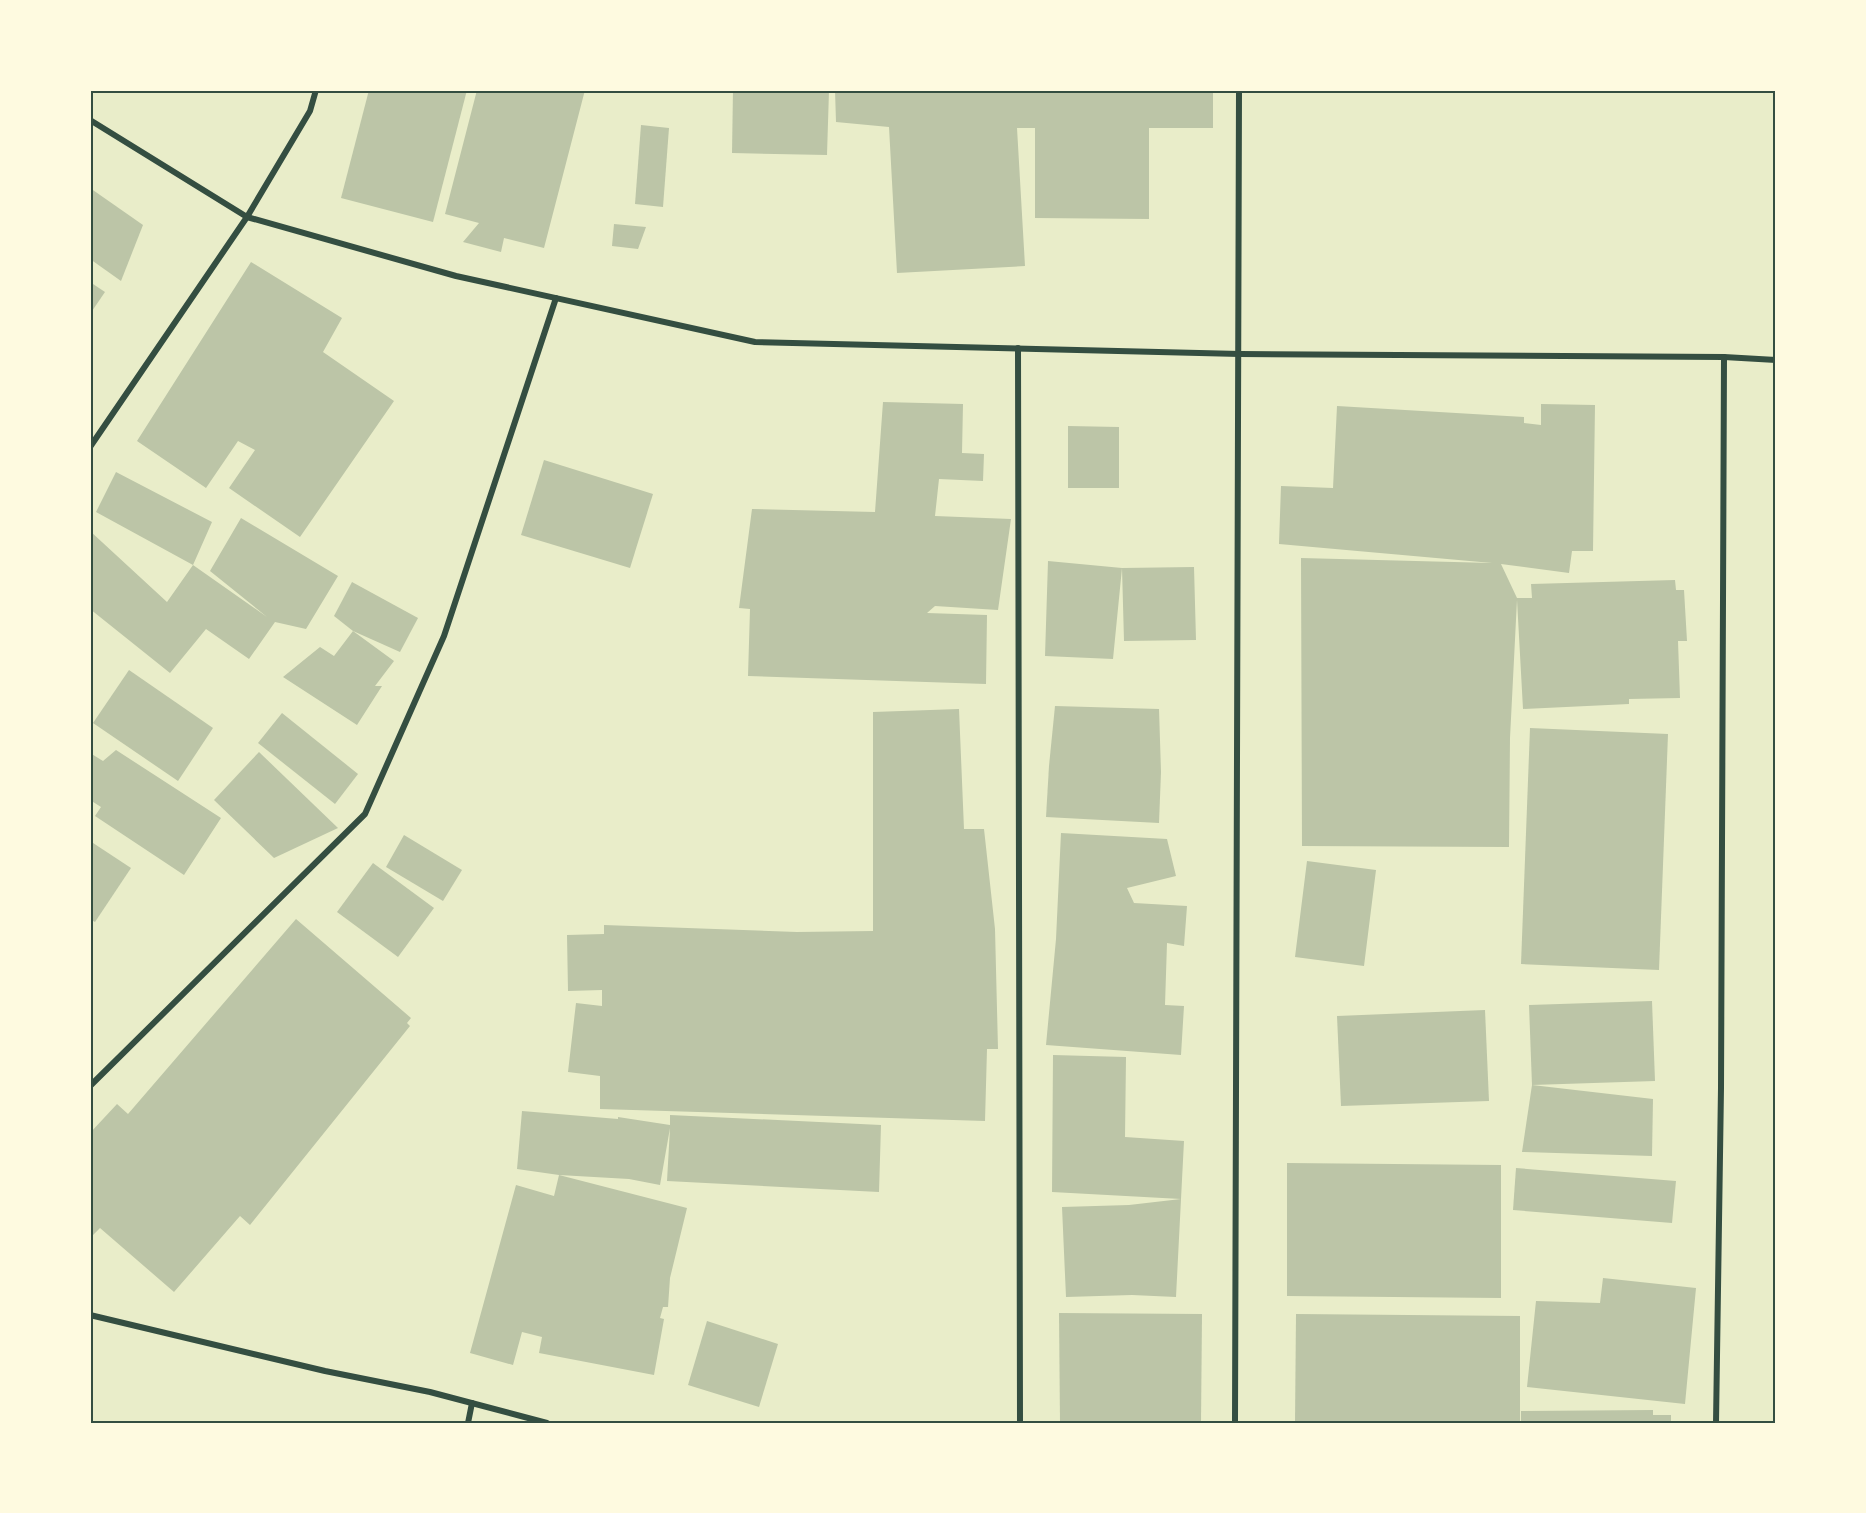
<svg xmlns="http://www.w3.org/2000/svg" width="1866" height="1513" viewBox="0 0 1866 1513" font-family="'Noto Sans',sans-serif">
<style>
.building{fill:#bcc5a7}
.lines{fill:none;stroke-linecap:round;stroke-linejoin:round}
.minor{stroke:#344e41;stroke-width:6}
.neatline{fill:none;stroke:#344e41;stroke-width:2}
</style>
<rect width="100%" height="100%" fill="#e9edc9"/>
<g class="building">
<path d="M369,90h98l-34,132 -92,-24z"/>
<path d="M477,90h108l-41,158 -40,-10 -3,14 -38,-10 16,-19 -34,-9z"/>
<path d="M733,90h96l-2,65 -95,-2z"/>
<path d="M835,90h378v38h-64v91l-114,-1v-90h-18l8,138 -128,7 -8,-146 -53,-5z"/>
<path d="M641,125l28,3 -6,79 -28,-3z"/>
<path d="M90,188l53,37 -22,56 -31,-22z"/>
<path d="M614,224l32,3 -8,22 -26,-3z"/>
<path d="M251,262l91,56 -19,34 71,49 -94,136 -71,-49 26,-38 -17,-9 -32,47 -69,-47z"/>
<path d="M90,282l15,10 -15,22z"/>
<path d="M883,402l80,2 -1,49 22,1 -1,27 -44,-2 -4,37 76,3 -13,91 -63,-4 -8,7 60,2 -1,69 -238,-8 2,-67 -11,-1 13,-99 123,3z"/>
<path d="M1541,404l54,1 -2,146h-21l-3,22 -68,-9 16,34h15l-1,-14 144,-4 1,10h8l3,51h-9l2,57 -51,1v5l-106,5 -6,-109 -7,138 -1,109 -207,-1 -1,-288 191,5 -213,-19 2,-58 52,2 4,-82 187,11v6l17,2z"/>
<path d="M1068,426l51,1v61h-51z"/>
<path d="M544,460l109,34 -23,74 -109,-33z"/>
<path d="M116,472l96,50 -19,43 74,52 -57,-46 31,-53 97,58 -32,53 -31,-7 -26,37 -43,-30 -36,44 -80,-64v-78l77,71 26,-37 -97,-53z"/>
<path d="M1048,561l74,7 72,-1 2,73 -72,1 -2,-73 -9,91 -68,-3z"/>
<path d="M352,582l66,36 -18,34 -47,-21 -19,-15z"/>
<path d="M353,631l41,30 -19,25h7l-25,39 -74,-48 37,-30 14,9z"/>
<path d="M129,670l84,58 -35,53 -85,-58z"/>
<path d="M1055,706l104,3 2,63 -2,51 -113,-6 3,-51z"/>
<path d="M959,709l5,120h20l11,100 3,120h-11l-2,72 -385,-12v-33l-32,-4 8,-69 26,3v-16l-34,1 -1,-56 37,-1v-9l193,7 76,-1v-219z"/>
<path d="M282,713l76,61 -23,30 -77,-61z"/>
<path d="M1530,728l138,6 -9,236 -138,-6z"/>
<path d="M116,750l105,68 -37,57 -89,-59 6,-9 -11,-7v-47l13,8z"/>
<path d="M259,752l79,76 -64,30 -60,-58z"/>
<path d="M1061,833l106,6 9,37 -49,12 7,15 53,3 -3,40 -17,-3 -2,62 19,1 -3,49 -135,-10 10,-106z"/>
<path d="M404,835l58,35 -19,31 -57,-34z"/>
<path d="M90,841l41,27 -36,54 -5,-3z"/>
<path d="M1307,861l69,9 -12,96 -69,-9z"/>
<path d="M373,863l61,45 -36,49 -61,-45z"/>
<path d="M296,919l115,99 -4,5 3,3 -160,199 -10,-9 -66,76 -74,-64 -10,10v-105l27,-29 11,10z"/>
<path d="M1652,1001l3,80 -123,4 -3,-80z"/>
<path d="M1485,1010l4,91 -148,5 -4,-90z"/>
<path d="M1053,1055l73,2 -1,80 59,4 -3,58 -129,-7z"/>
<path d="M1532,1085l121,14 -1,57 -130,-4z"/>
<path d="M522,1111l96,8v-2l52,8v-10l211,10 -2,67 -212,-11 3,-53 -10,57 -31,-6 -70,-4 128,33 -17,70 -2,29h-5l-3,11 4,1 -10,56 -115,-22 3,-16 -20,-5 -9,33 -43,-12 46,-168 38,11 5,-21 -42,-6z"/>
<path d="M1287,1163l214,2v133l-214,-2z"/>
<path d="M1516,1168l160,13 -4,42 -159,-13z"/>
<path d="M1181,1199l-5,98 -44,-2 -66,2 -4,-90 67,-2z"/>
<path d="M1603,1278l93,10 -11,116 -158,-17 9,-86 64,2z"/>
<path d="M1059,1313l143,1 -1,109h-141z"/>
<path d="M1296,1314l224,2v107h-225z"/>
<path d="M707,1321l71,23 -19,63 -71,-22z"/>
<path d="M1653,1410v5h18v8h-150v-12z"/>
</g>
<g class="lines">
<g class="minor">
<path d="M90,120l157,97 209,59 299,66 485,12 484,3 52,3"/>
<path d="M1018,348l2,1075"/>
<path d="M90,447l157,-230 63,-106 6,-21"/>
<path d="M90,1086l275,-272 79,-178 112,-338"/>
<path d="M90,1315l235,56 105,21 117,31"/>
<path d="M468,1423l4,-20"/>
<path d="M1235,1423l4,-1333"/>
<path d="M1716,1423l5,-335 3,-731"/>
</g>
</g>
<rect width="1866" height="1513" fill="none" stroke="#fefae0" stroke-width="183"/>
<rect x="92" y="92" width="1682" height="1330" class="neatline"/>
</svg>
